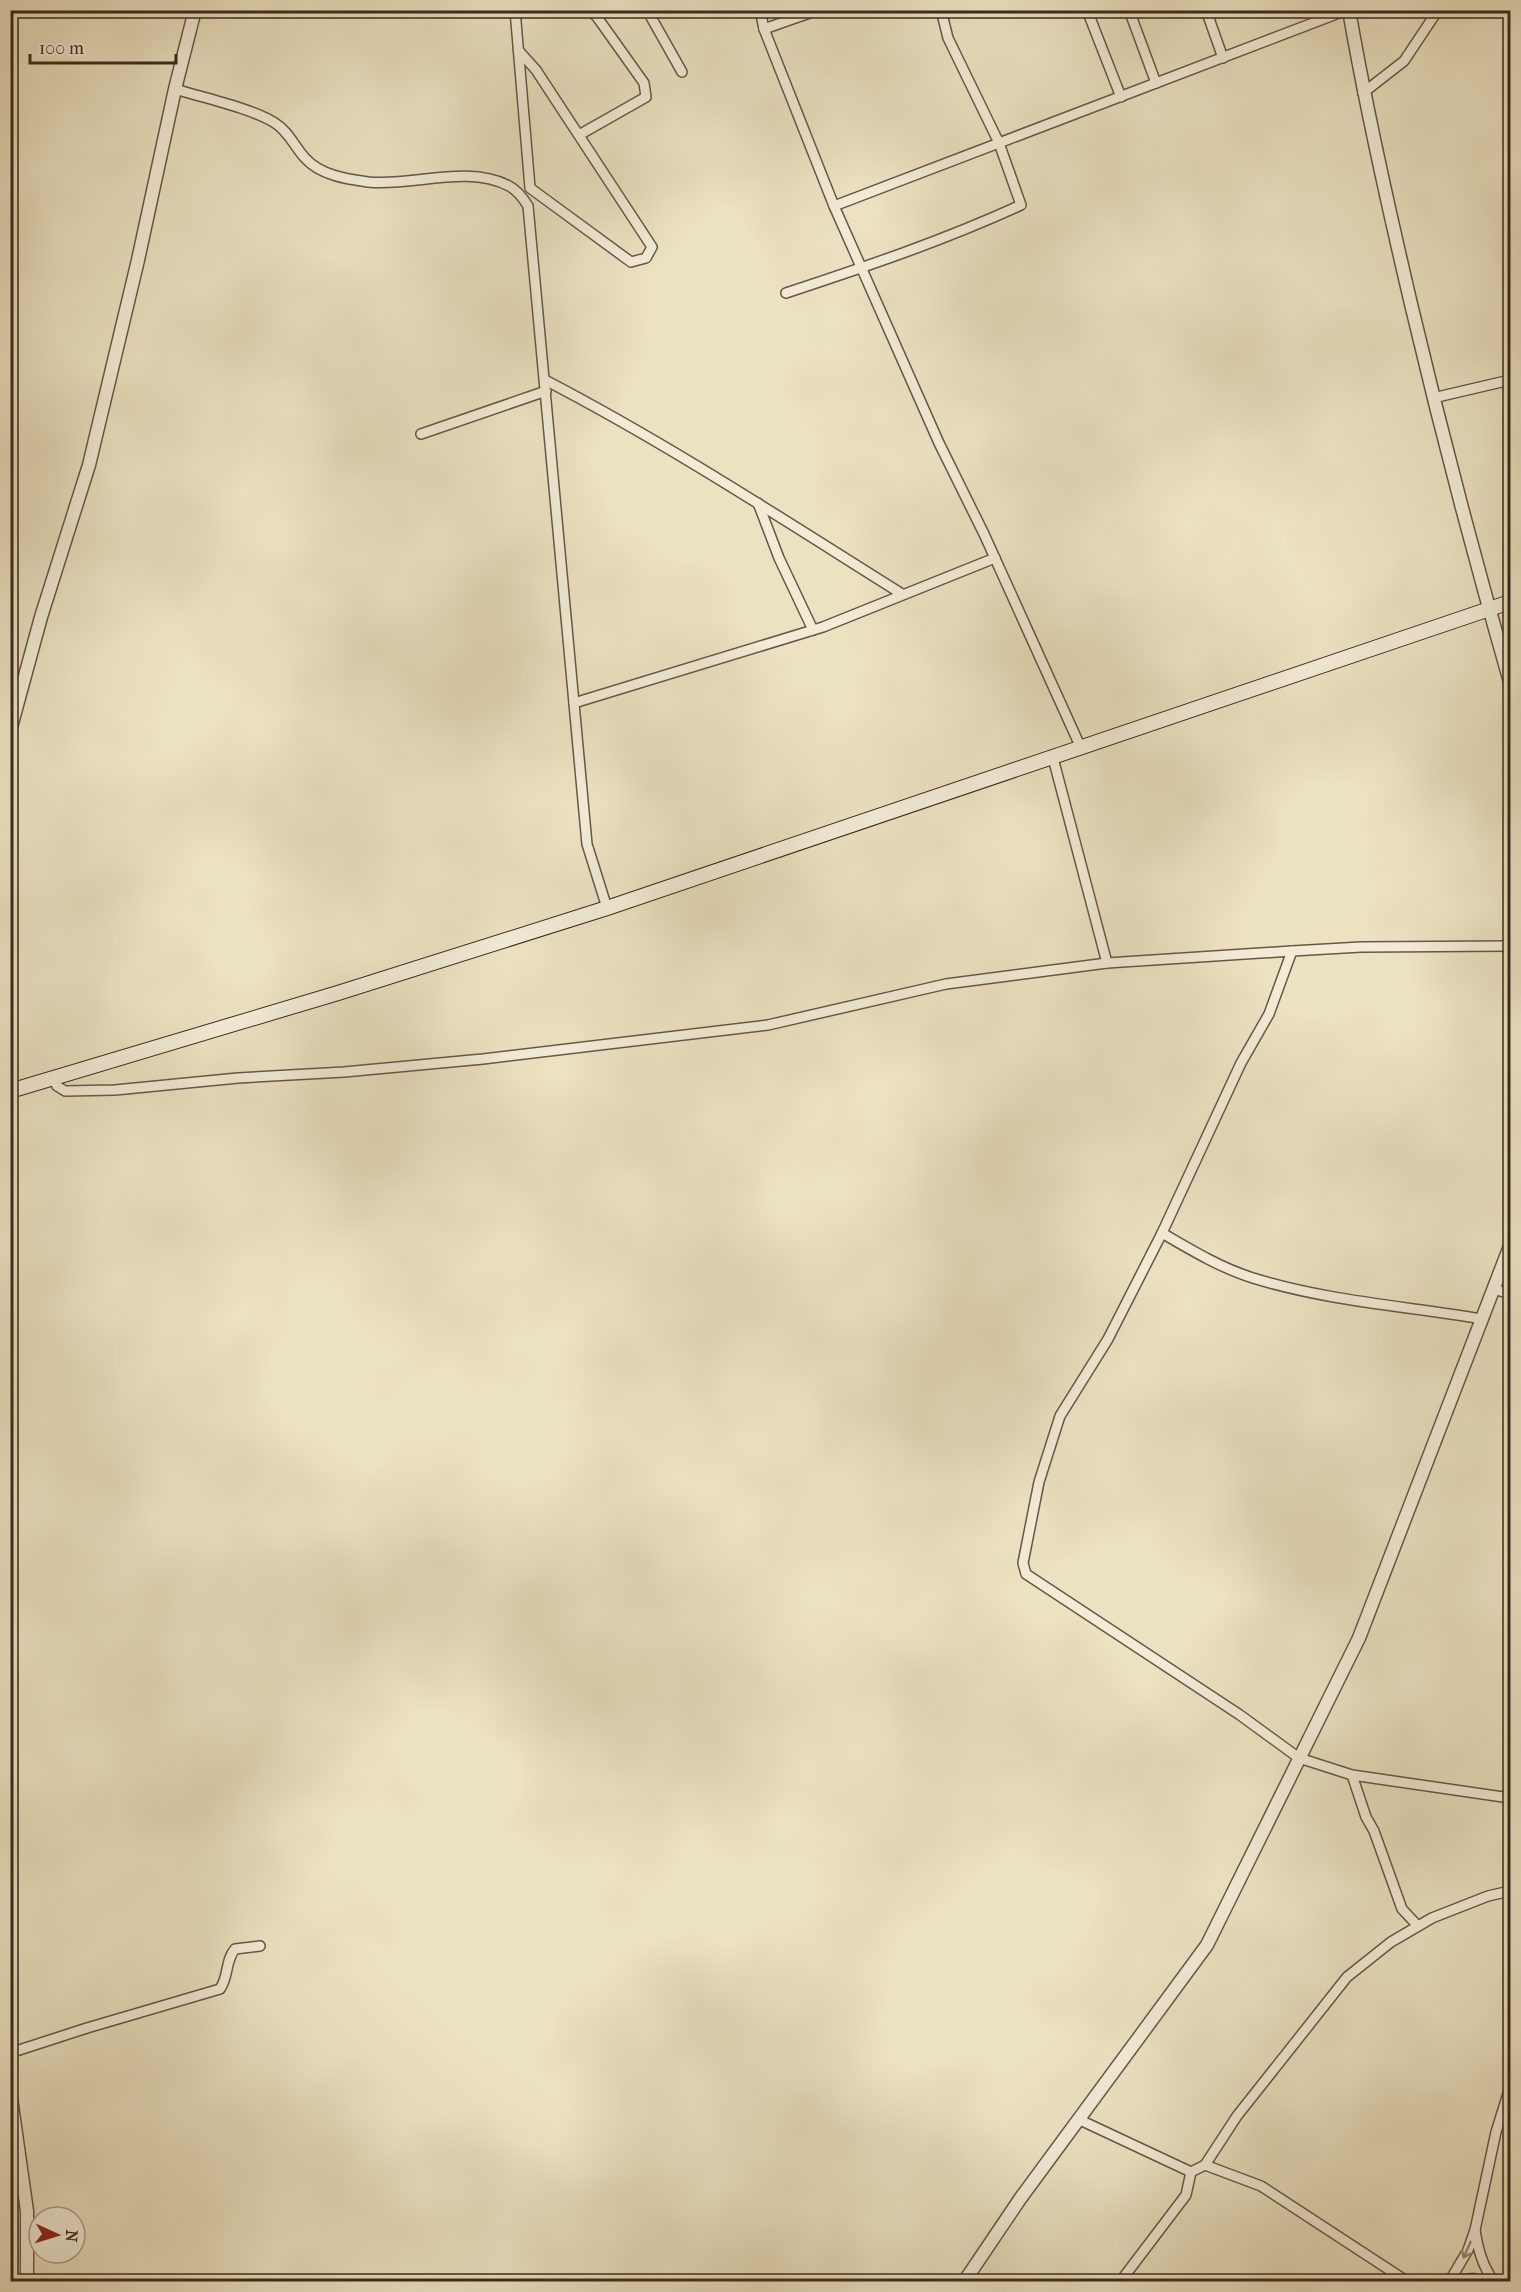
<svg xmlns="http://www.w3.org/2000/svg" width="1521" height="2292" viewBox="0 0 1521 2292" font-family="'IM FELL French Canon',serif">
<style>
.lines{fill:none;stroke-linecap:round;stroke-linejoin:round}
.minor-casing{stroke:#685746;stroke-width:12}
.tertiary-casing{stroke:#685746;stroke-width:15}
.secondary-casing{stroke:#3c291c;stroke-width:16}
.minor{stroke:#f2ecd7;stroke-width:9}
.tertiary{stroke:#f2ecd7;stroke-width:12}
.secondary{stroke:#f2ecd7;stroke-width:14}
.oneway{stroke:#978a7a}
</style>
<rect width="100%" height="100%" fill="#ebe2c2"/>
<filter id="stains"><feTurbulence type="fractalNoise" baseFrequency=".00333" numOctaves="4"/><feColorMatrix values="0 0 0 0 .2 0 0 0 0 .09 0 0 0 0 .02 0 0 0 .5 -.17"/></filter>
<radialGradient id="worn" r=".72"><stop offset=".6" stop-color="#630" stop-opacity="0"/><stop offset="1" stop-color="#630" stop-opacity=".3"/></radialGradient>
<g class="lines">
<g class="minor-casing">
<g id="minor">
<path d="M515,10l15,178 101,74 15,-4 6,-11 -116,-177 -18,-20"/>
<path d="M647,10l35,62"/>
<path d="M760,10l4,19 70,177 105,237 45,91 97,214"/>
<path d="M1087,10l34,87"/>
<path d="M1129,10l27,73"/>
<path d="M1206,10l17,48"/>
<path d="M764,29l54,-19"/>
<path d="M175,89c29,9 76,19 100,34 13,8 20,24 30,35 15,17 41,21 63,24 44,5 99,-18 141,4 8,4 14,12 19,20l59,638 20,64"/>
<path d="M1363,93l41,-32 34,-51"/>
<path d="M579,135l67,-38 -2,-14 -47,-66 -7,-7"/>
<path d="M834,206l513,-196"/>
<path d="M786,293c79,-26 159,-53 235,-88l-22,-62 -51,-105 -7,-28"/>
<path d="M545,380c123,64 239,140 357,214"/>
<path d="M1433,398l77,-18"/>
<path d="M421,434l125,-43"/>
<path d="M758,503l21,55 34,72"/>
<path d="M574,703l249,-76 172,-69"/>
<path d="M1053,758l54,205"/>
<path d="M1292,951l69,-4 149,-1"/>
<path d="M53,1079l4,7 8,5 50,-1 123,-12 106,-6 139,-13 285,-34 178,-41 161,-21 185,-12 -23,63 -28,49 -79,170 -54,106 -48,77 -21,66 -16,81 3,11 214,141 59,43 53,17 158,23"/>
<path d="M1162,1233c29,17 59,35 91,45 74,23 152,28 229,41"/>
<path d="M1494,1289l16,5"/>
<path d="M1352,1775l14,42 8,14 28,78 16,17"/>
<path d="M10,2053l77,-25 133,-39c9,-13 5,-28 15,-40l25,-3"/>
<path d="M1080,2120l111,52 14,-7 32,-49 110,-139 44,-35 41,-24 56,-22 22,-5"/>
<path d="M1205,2165l56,21 147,96"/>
<path d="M1475,2230l21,-98 14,-45"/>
<path d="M1120,2282l66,-87 5,-23"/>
<path d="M1449,2282l19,-32 7,-20c3,19 7,35 19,52"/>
</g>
</g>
<g class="tertiary-casing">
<g id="tertiary">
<path d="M1349,10c17,99 39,196 62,294 30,127 63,253 99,378"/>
<path d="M10,731l31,-114 48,-152 49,-205 37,-171 20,-79"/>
<path d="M10,2091l17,120v71"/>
<path d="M964,2282l56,-83 187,-254 152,-307 151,-392"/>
<path d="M1458,2282l15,-2 9,2"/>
</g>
</g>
<g class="secondary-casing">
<path id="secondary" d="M10,1091l328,-98 269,-85 903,-306"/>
</g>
<use href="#minor" class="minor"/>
<use href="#tertiary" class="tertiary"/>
<use href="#secondary" class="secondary"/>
</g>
<defs><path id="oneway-shaft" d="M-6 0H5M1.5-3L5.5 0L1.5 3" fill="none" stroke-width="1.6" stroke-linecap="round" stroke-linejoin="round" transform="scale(1.5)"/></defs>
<use class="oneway" href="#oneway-shaft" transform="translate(1467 2250) rotate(114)"/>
<rect width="1521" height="2292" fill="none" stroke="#ebe2c2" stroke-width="36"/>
<rect x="12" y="12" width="1497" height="2268" fill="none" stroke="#3c291c" stroke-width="3"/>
<rect x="18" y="18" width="1485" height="2256" fill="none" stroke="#3c291c" stroke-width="1.5"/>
<g transform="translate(57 2235) rotate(94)"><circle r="28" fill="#f2ecd7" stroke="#a99e8c" stroke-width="1.5"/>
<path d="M0-4.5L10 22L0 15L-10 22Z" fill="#8f2418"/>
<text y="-9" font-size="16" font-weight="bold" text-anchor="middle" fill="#3c291c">N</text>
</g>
<path d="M30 54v9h146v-9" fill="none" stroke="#3c291c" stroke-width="3"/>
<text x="39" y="54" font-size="18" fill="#3c291c" stroke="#f2ecd7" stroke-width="4.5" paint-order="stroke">100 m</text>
<rect width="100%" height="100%" filter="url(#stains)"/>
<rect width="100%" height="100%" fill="url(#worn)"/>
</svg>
